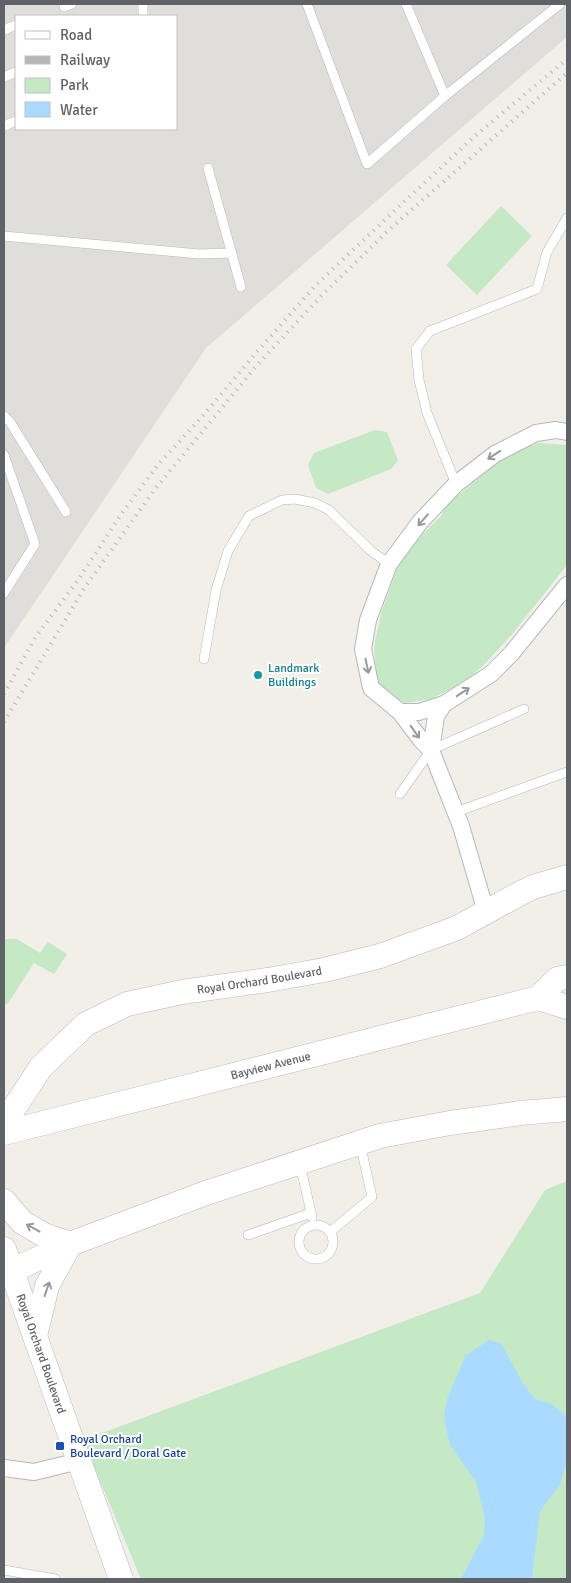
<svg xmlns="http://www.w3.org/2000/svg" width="571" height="1583" viewBox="0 0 571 1583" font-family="Signika,sans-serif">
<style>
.industrial{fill:#e0deda;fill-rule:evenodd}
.green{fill:#c5e8c5}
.water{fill:#aadaff}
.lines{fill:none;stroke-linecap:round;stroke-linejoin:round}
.lane-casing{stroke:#b5b8bc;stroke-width:10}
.street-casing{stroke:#b5b8bc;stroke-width:18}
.secondary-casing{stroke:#b6babf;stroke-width:25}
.lane{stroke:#fff;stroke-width:9}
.street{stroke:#fff;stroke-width:16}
.secondary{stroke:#fff;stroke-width:24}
.rail{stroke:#b6b7b8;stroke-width:4;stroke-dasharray:1 6;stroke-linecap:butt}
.oneway{stroke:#979a9d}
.culture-dot{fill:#0f9aa8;stroke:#fff;stroke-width:2}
.transit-dot{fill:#1a4fb4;stroke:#fff;stroke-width:2}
.labels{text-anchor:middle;stroke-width:4;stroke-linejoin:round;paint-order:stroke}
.culture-label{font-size:12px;fill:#0d838f;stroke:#fff;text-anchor:start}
.street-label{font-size:12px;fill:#5f6368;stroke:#fff}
.transit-label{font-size:12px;fill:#164399;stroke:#fff;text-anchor:start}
</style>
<rect width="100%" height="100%" fill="#f1efe8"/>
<path class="industrial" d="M4,4h563v33l-361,311 -202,300zM16,16h160v113h-160z"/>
<g class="green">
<path d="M501,206l31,30 -55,59 -31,-30z"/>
<path d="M375,430l12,2 11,28 -7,9 -63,25 -12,-6 -8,-23 6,-12z"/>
<path d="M539,443l28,2v120l-54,68 -30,33 -18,16 -34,17 -26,4 -14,-6 -9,-6 -5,-15 -3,-24 1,-11 7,-30 14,-40 12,-23 33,-32 7,-15 13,-8 48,-40z"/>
<path d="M6,939h11l23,14 8,-11 19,12 -13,20 -20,-11 -27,42 -2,-2 -1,2v-62z"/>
<path d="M567,1181v398h-426l-58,-139 397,-147 65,-103z"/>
</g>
<path class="water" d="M489,1340l12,3 23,42 11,14 15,4 14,11 3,6v40l-7,25 -20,26 -8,68h-71l23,-44 1,-17 -9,-36 -26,-37 -6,-26 3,-20 19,-44z"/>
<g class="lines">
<g class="lane-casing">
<g id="lane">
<path d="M307,4l60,160 78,-68 -39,-92"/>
<path d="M64,7l8,-3"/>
<path d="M143,16v-12"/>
<path d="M4,30l12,-5"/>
<path d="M4,77l12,-5"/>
<path d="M445,96l115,-92"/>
<path d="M4,126l12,-5"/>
<path d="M208,168l33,119"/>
<path d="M4,236l195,18 33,-1"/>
<path d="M4,416l6,6 56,90"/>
<path d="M4,455l31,89 -31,49"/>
<path d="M456,484l-29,-71 -8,-33 -3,-31 14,-18 107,-42 10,-37 20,-34"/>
<path d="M204,659l12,-69 12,-39 21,-35 33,-16 13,-1 20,4 14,7 41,40 19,14"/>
<path d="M400,794l31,-44 93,-41"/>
<path d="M456,812l111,-40"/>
<path d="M300,1164l12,53"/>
<circle cx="316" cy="1242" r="17"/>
<path d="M330,1232l42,-35 -12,-54"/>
<path d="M248,1235l63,-22"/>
<path d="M4,1570l51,9"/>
</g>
</g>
<g class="street-casing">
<g id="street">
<path d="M567,432l-11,-2 -20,3 -41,21 -39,30 -36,38 -31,42 -21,56 -5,29 8,39 29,24h19l25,-8 47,-30 20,-20 56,-69"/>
<path d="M400,712l21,28 10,10 5,13 25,63 25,86"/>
<path d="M431,750l5,-34 8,-12"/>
<path d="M4,1468l30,4 45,-11"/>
</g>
</g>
<g class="secondary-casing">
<g id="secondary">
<path d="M538,998l29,9"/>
<path id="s1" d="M4,1130l3,-11 34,-52 45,-43 41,-20 55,-12 86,-12 56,-10 56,-14 77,-28 62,-34 14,-7 34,-10"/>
<path id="s2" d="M4,1133l534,-135 19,-19 10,-2"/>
<path d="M4,1201l18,21 22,13 26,9"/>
<path id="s3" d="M4,1249l117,330"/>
<path d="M11,1271l59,-27 136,-51 174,-57 70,-13 71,-10 46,-4"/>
<path d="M35,1336l12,-50 23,-42"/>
</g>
</g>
<use href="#lane" class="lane"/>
<use href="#street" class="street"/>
<use href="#secondary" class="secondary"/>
<g class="rail">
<path d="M4,694l31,-56 43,-58 44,-67 35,-47 44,-48 55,-65 60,-68 75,-71 84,-78 92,-77"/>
<path d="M4,722l81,-135 70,-98 103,-125 64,-69 70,-68 175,-154"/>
</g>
</g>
<defs><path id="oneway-shaft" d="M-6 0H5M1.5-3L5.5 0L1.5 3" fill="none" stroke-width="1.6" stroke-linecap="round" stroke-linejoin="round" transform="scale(1.25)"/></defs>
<g class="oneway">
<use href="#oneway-shaft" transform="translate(494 455) rotate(147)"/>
<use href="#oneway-shaft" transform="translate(423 520) rotate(131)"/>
<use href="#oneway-shaft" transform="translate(367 666) rotate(78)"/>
<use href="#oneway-shaft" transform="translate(463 692) rotate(-33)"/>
<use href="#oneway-shaft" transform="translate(415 732) rotate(55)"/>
<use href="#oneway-shaft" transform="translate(33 1228) rotate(-151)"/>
<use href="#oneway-shaft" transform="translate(47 1289) rotate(-71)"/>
</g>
<circle class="culture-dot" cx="258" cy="675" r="5"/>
<rect class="transit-dot" x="55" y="1441" width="10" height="10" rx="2.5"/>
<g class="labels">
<g class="culture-label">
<text x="268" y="672">Landmark<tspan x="268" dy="14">Buildings</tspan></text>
</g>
<g class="street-label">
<text dy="4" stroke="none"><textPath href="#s1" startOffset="316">Royal Orchard Boulevard</textPath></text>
<text dy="4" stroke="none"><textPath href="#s2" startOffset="275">Bayview Avenue</textPath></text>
<text dy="4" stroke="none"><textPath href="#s3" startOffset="111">Royal Orchard Boulevard</textPath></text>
</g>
<g class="transit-label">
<text x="70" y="1443">Royal Orchard<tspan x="70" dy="14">Boulevard / Doral Gate</tspan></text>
</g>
</g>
<rect width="571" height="1583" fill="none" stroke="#5f6368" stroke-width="10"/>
<rect x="15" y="15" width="162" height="115" fill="#ffffff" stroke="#bfc1c3"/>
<rect x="25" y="31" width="25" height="8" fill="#ffffff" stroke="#bfc1c3"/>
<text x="60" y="40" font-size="15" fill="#5f6368">Road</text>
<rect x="25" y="56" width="25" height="8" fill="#b6b7b8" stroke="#bfc1c3"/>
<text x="60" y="65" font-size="15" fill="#5f6368">Railway</text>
<rect x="25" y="78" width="25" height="15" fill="#c5e8c5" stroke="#bfc1c3"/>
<text x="60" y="90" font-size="15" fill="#5f6368">Park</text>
<rect x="25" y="102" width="25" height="15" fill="#aadaff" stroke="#bfc1c3"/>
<text x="60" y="115" font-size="15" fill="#5f6368">Water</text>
</svg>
